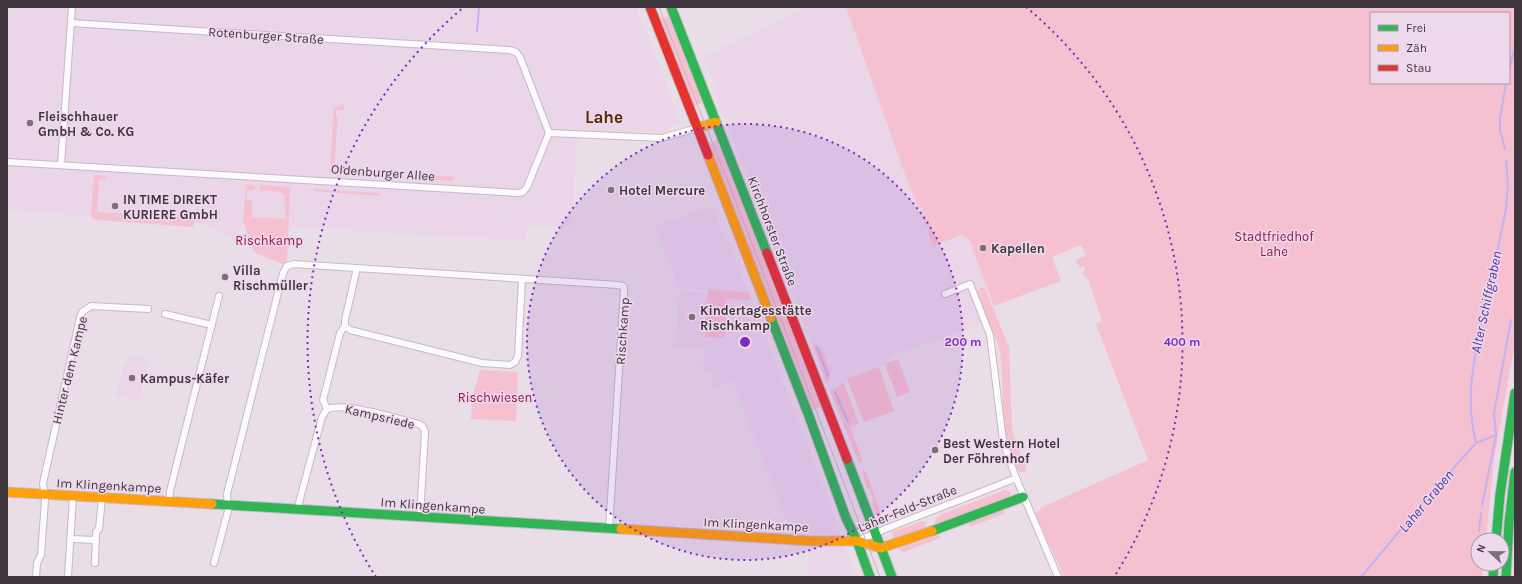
<svg xmlns="http://www.w3.org/2000/svg" width="1522" height="584" viewBox="0 0 1522 584" font-family="Karla,sans-serif">
<style>
.built{fill:#ead5e9}
.green{fill:#f5c1d0;fill-rule:evenodd}
.lines{fill:none;stroke-linecap:round;stroke-linejoin:round}
.stream{stroke:#c1b2f4;stroke-width:2}
.street-casing{stroke:#c4bbc3;stroke-width:8}
.fast-casing{stroke:#c4bbc3;stroke-width:11}
.slow-casing{stroke:#c4bbc3;stroke-width:11}
.jam-casing{stroke:#c4bbc3;stroke-width:11}
.street{stroke:#fcfafc;stroke-width:6}
.fast{stroke:#30b455;stroke-width:9}
.slow{stroke:#ff9f0a;stroke-width:9}
.jam{stroke:#e5322d;stroke-width:9}
.tram{stroke:#bfbcbf;stroke-width:1}
.ring{fill:none;stroke:#7b2cbf;stroke-width:2;stroke-dasharray:2 4}
.poi-dot{fill:#7a7079;stroke:#eed8ec;stroke-width:1.5}
.labels{text-anchor:middle;stroke-width:3;stroke-linejoin:round;paint-order:stroke}
.street-label{font-size:13px;fill:#3e353d;stroke:#eed8ec}
.poi-label{font-size:13px;font-weight:bold;fill:#3e353d;stroke:#eed8ec;text-anchor:start}
.park-label{font-size:13px;fill:#921846;stroke:#eed8ec}
.water-label{font-size:14px;font-style:italic;fill:#53359c;stroke:#eed8ec}
.district-label{font-size:17px;font-weight:bold;fill:#542b00;stroke:#eed8ec}
.centre{fill:#7b2cbf;stroke:#eed8ec;stroke-width:2}
.ring-label{font-size:12px;text-anchor:middle;font-weight:bold;fill:#7b2cbf;stroke:#eed8ec;stroke-width:3;stroke-linejoin:round;paint-order:stroke}
</style>
<rect width="100%" height="100%" fill="#e9dde8"/>
<g class="built">
<path d="M7,7h629l45,116 -20,9 -83,-1 -7,96 -43,-2 -2,16 -238,-14v-3l-44,-3 -10,19 -38,-19 -4,6 -185,-18z"/>
<path d="M805,7h41l58,165 15,35h1l2,3 -2,1 5,14 2,-1 3,7h-2l5,14 28,-10 8,4 25,67 -13,6 4,10 -92,33 -8,9 -38,15 -3,4 -14,8 -112,-290v-5l-15,-39z"/>
<path d="M713,206l8,23 7,10 20,53 13,30 9,26 53,137 32,92h-48l2,-31 -13,-1 -64,-165 -20,8 1,-18 -10,3 1,-24 -28,-2 3,-49 2,-7 27,2v-3l-31,-2 -4,-15 -18,-46z"/>
<path d="M131,355l18,4 -11,42 -22,-6 8,-31 4,1z"/>
</g>
<g class="green">
<path d="M846,7h669v335l-21,118 -8,80h-8v24h6l-2,13h-418l-29,-64 6,-3 -1,-2 108,-48 -52,-136 6,-3 -13,-40 -3,-5 -2,1 -1,-5 2,-2 -1,-4 -5,2 -3,-8 10,-4 -5,-11 -29,12 9,24 -67,25 -25,-67 -8,-4 -28,11 -5,-15 2,-1 -3,-5h-2l-5,-14 2,-1 -1,-3 -3,1 -14,-36zM1371,13h138v70h-138z"/>
<path d="M671,15l34,87 -11,4 -34,-87z"/>
<path d="M340,104l4,1v5h-8v7h2l-4,53 31,2 2,4 -37,-3 4,-66h6z"/>
<path d="M717,140l104,267 -9,3 -104,-266z"/>
<path d="M416,174l38,3 -1,4 -37,-2z"/>
<path d="M94,175l13,1v3l-8,1 -2,32 104,5v6l-6,-2 -3,6 -95,-7 -4,-1 -2,-5z"/>
<path d="M246,184l9,1 -1,5h-7l-1,9 6,1v17l33,2 1,-17h-2l1,-6 -5,-4 -20,-2v-5l30,2 -3,79 -33,-14 -11,-31z"/>
<path d="M314,189l66,4v3l-66,-5z"/>
<path d="M983,287l2,2 24,58 3,84 14,36v4l-2,1h-4l-3,-3c-21,-38 -10,-81 -18,-121 -3,-12 -10,-23 -14,-34 -3,-8 -5,-16 -8,-24z"/>
<path d="M708,290l40,2 4,8 -26,-1 -1,39 -20,-1z"/>
<path d="M812,343l9,4 10,26 -4,11z"/>
<path d="M898,359l12,33 -13,5 -12,-33z"/>
<path d="M879,367l15,44 -30,11 -17,-43z"/>
<path d="M480,370l38,2 -2,49 -45,-2 1,-20z"/>
<path d="M844,383l15,41 -9,3 12,33 -1,3h-2l-29,-72z"/>
<path d="M862,471l4,1 17,48 -4,-1 -7,-15 2,-2 -4,-14 -3,1z"/>
<path d="M1005,490l5,2v5l-8,5 -66,24 -2,-1 3,-7 5,-4z"/>
<path d="M1003,509l2,4 -35,14 -2,-4z"/>
<path d="M923,521l4,2 -3,7 -30,9 -2,-7z"/>
<path d="M939,535l1,3 -36,14 -6,-3z"/>
</g>
<g class="lines">
<g class="stream">
<path d="M477,31l2,-24"/>
<path d="M1509,72l6,-27"/>
<path d="M1505,149l-5,-19v-11l6,-36"/>
<path d="M817,347l11,29"/>
<path d="M835,392l13,30"/>
<path d="M1476,443c-12,-48 -1,-86 8,-133 8,-33 15,-67 22,-101l2,-24 -2,-24"/>
<path d="M1482,506l14,-71 -2,-22 17,-93"/>
<path d="M1479,531l2,-18"/>
<path d="M1361,577l73,-87 42,-47 20,-8"/>
</g>
<g class="street-casing">
<g id="street">
<path d="M71,23l438,27 7,2 4,5 29,76"/>
<path d="M549,133l113,5 35,-10"/>
<path d="M7,162l511,31 5,-1 4,-5 22,-54"/>
<path d="M61,165l11,-158"/>
<path d="M945,294l25,-10 20,51 13,106 13,37 42,99"/>
<path d="M165,314l47,11"/>
<path d="M345,326l5,4 132,33 28,2 5,-3 3,-6 4,-77"/>
<path d="M327,409l-4,-9 17,-67 5,-7v-6l12,-52"/>
<path d="M169,502l1,-11 49,-195"/>
<path d="M297,510l25,-93 5,-8c20,-7 71,10 92,15l4,3 2,5 -5,85"/>
<path d="M71,539l25,1"/>
<path d="M857,541c52,-23 106,-41 159,-63"/>
<path d="M95,563l1,-31 3,-3 3,-31"/>
<path d="M214,563l14,-52 -1,-17 56,-221 4,-7 7,-2 324,21 5,1 1,4 -15,239"/>
<path d="M36,577l1,-14 4,-8 4,-55 -2,-17 37,-165 2,-6 9,-6 57,3"/>
<path d="M68,577l5,-81"/>
</g>
</g>
<g class="fast-casing">
<g id="fast">
<path d="M671,7l96,246"/>
<path d="M771,318l38,98 37,102 11,23 13,36"/>
<path d="M847,459l45,118"/>
<path d="M212,504l409,25"/>
<path d="M932,531l91,-34"/>
<path d="M1496,540l4,-45 15,-102"/>
<path d="M1493,577l1,-13"/>
<path d="M1506,577l3,-54 6,-51"/>
</g>
</g>
<g class="slow-casing">
<g id="slow">
<path d="M697,128l19,-6"/>
<path d="M708,155l63,163"/>
<path d="M7,492l205,12"/>
<path d="M621,529l191,12h45l24,7 51,-17"/>
</g>
</g>
<g class="jam-casing">
<g id="jam">
<path d="M650,7l58,148"/>
<path d="M767,253l80,206"/>
</g>
</g>
<use href="#street" class="street"/>
<use href="#fast" class="fast"/>
<use href="#slow" class="slow"/>
<use href="#jam" class="jam"/>
<path class="tram" d="M659,7l80,203 141,367"/>
</g>
<circle cx="745" cy="342" r="218" fill="#7b2cbf" fill-opacity=".12"/>
<g class="ring">
<circle cx="745" cy="342" r="218"/>
<path d="M376 577A437 437 0 0 1 464 7M1026 7A437 437 0 0 1 1114 577"/>
</g>
<g class="poi-dot">
<circle cx="30" cy="123" r="4"/>
<circle cx="611" cy="190" r="4"/>
<circle cx="115" cy="206" r="4"/>
<circle cx="983" cy="248" r="4"/>
<circle cx="225" cy="277" r="4"/>
<circle cx="692" cy="317" r="4"/>
<circle cx="132" cy="378" r="4"/>
<circle cx="935" cy="450" r="4"/>
</g>
<g class="labels">
<g class="street-label">
<text transform="translate(266 35) rotate(4)" y="5">Rotenburger Straße</text>
<text transform="translate(383 172) rotate(4)" y="5">Oldenburger Allee</text>
<text transform="translate(773 231) rotate(69)" y="5">Kirchhorster Straße</text>
<text transform="translate(622 331) rotate(-86)" y="5">Rischkamp</text>
<text transform="translate(69 370) rotate(-76)" y="5">Hinter dem Kampe</text>
<text transform="translate(380 416) rotate(13)" y="5">Kampsriede</text>
<text transform="translate(109 485) rotate(3)" y="5">Im Klingenkampe</text>
<text transform="translate(433 505) rotate(4)" y="5">Im Klingenkampe</text>
<text transform="translate(907 508) rotate(-22)" y="5">Laher-Feld-Straße</text>
<text transform="translate(756 524) rotate(3)" y="5">Im Klingenkampe</text>
</g>
<g class="poi-label">
<text x="38" y="121">Fleischhauer<tspan x="38" dy="15">GmbH &amp; Co. KG</tspan></text>
<text x="619" y="195">Hotel Mercure</text>
<text x="123" y="204">IN TIME DIREKT<tspan x="123" dy="15">KURIERE GmbH</tspan></text>
<text x="991" y="253">Kapellen</text>
<text x="233" y="275">Villa<tspan x="233" dy="15">Rischmüller</tspan></text>
<text x="700" y="315">Kindertagesstätte<tspan x="700" dy="15">Rischkamp</tspan></text>
<text x="140" y="383">Kampus-Käfer</text>
<text x="943" y="448">Best Western Hotel<tspan x="943" dy="15">Der Föhrenhof</tspan></text>
</g>
<g class="park-label">
<text x="1274" y="241">Stadtfriedhof<tspan x="1274" dy="15">Lahe</tspan></text>
<text x="269" y="245">Rischkamp</text>
<text x="495" y="402">Rischwiesen</text>
</g>
<g class="water-label">
<text transform="translate(1486 302) rotate(-78)" y="5">Alter Schiffgraben</text>
<text transform="translate(1426 501) rotate(-50)" y="5">Laher Graben</text>
</g>
<g class="district-label">
<text x="604" y="123">Lahe</text>
</g>
</g>
<circle cx="745" cy="342" r="6" class="centre"/>
<g class="ring-label">
<text x="963" y="346">200 m</text>
<text x="1182" y="346">400 m</text>
</g>
<rect width="1522" height="584" fill="none" stroke="#3e353d" stroke-width="16"/>
<rect x="1370" y="12" width="140" height="72" fill="#eed8ec" stroke="#a897a6"/>
<rect x="1378" y="25" width="20" height="6" fill="#30b455" stroke="#a897a6"/>
<text x="1406" y="32" font-size="12" fill="#3e353d">Frei</text>
<rect x="1378" y="45" width="20" height="6" fill="#ff9f0a" stroke="#a897a6"/>
<text x="1406" y="52" font-size="12" fill="#3e353d">Zäh</text>
<rect x="1378" y="65" width="20" height="6" fill="#e5322d" stroke="#a897a6"/>
<text x="1406" y="72" font-size="12" fill="#3e353d">Stau</text>
<g transform="translate(1490 552) rotate(292)"><circle r="19" fill="#eed8ec" stroke="#a897a6"/>
<path d="M0-3L7 15L0 10L-7 15Z" fill="#7a7079"/>
<text y="-6" font-size="11" font-weight="bold" text-anchor="middle" fill="#3e353d">N</text>
</g>
</svg>
